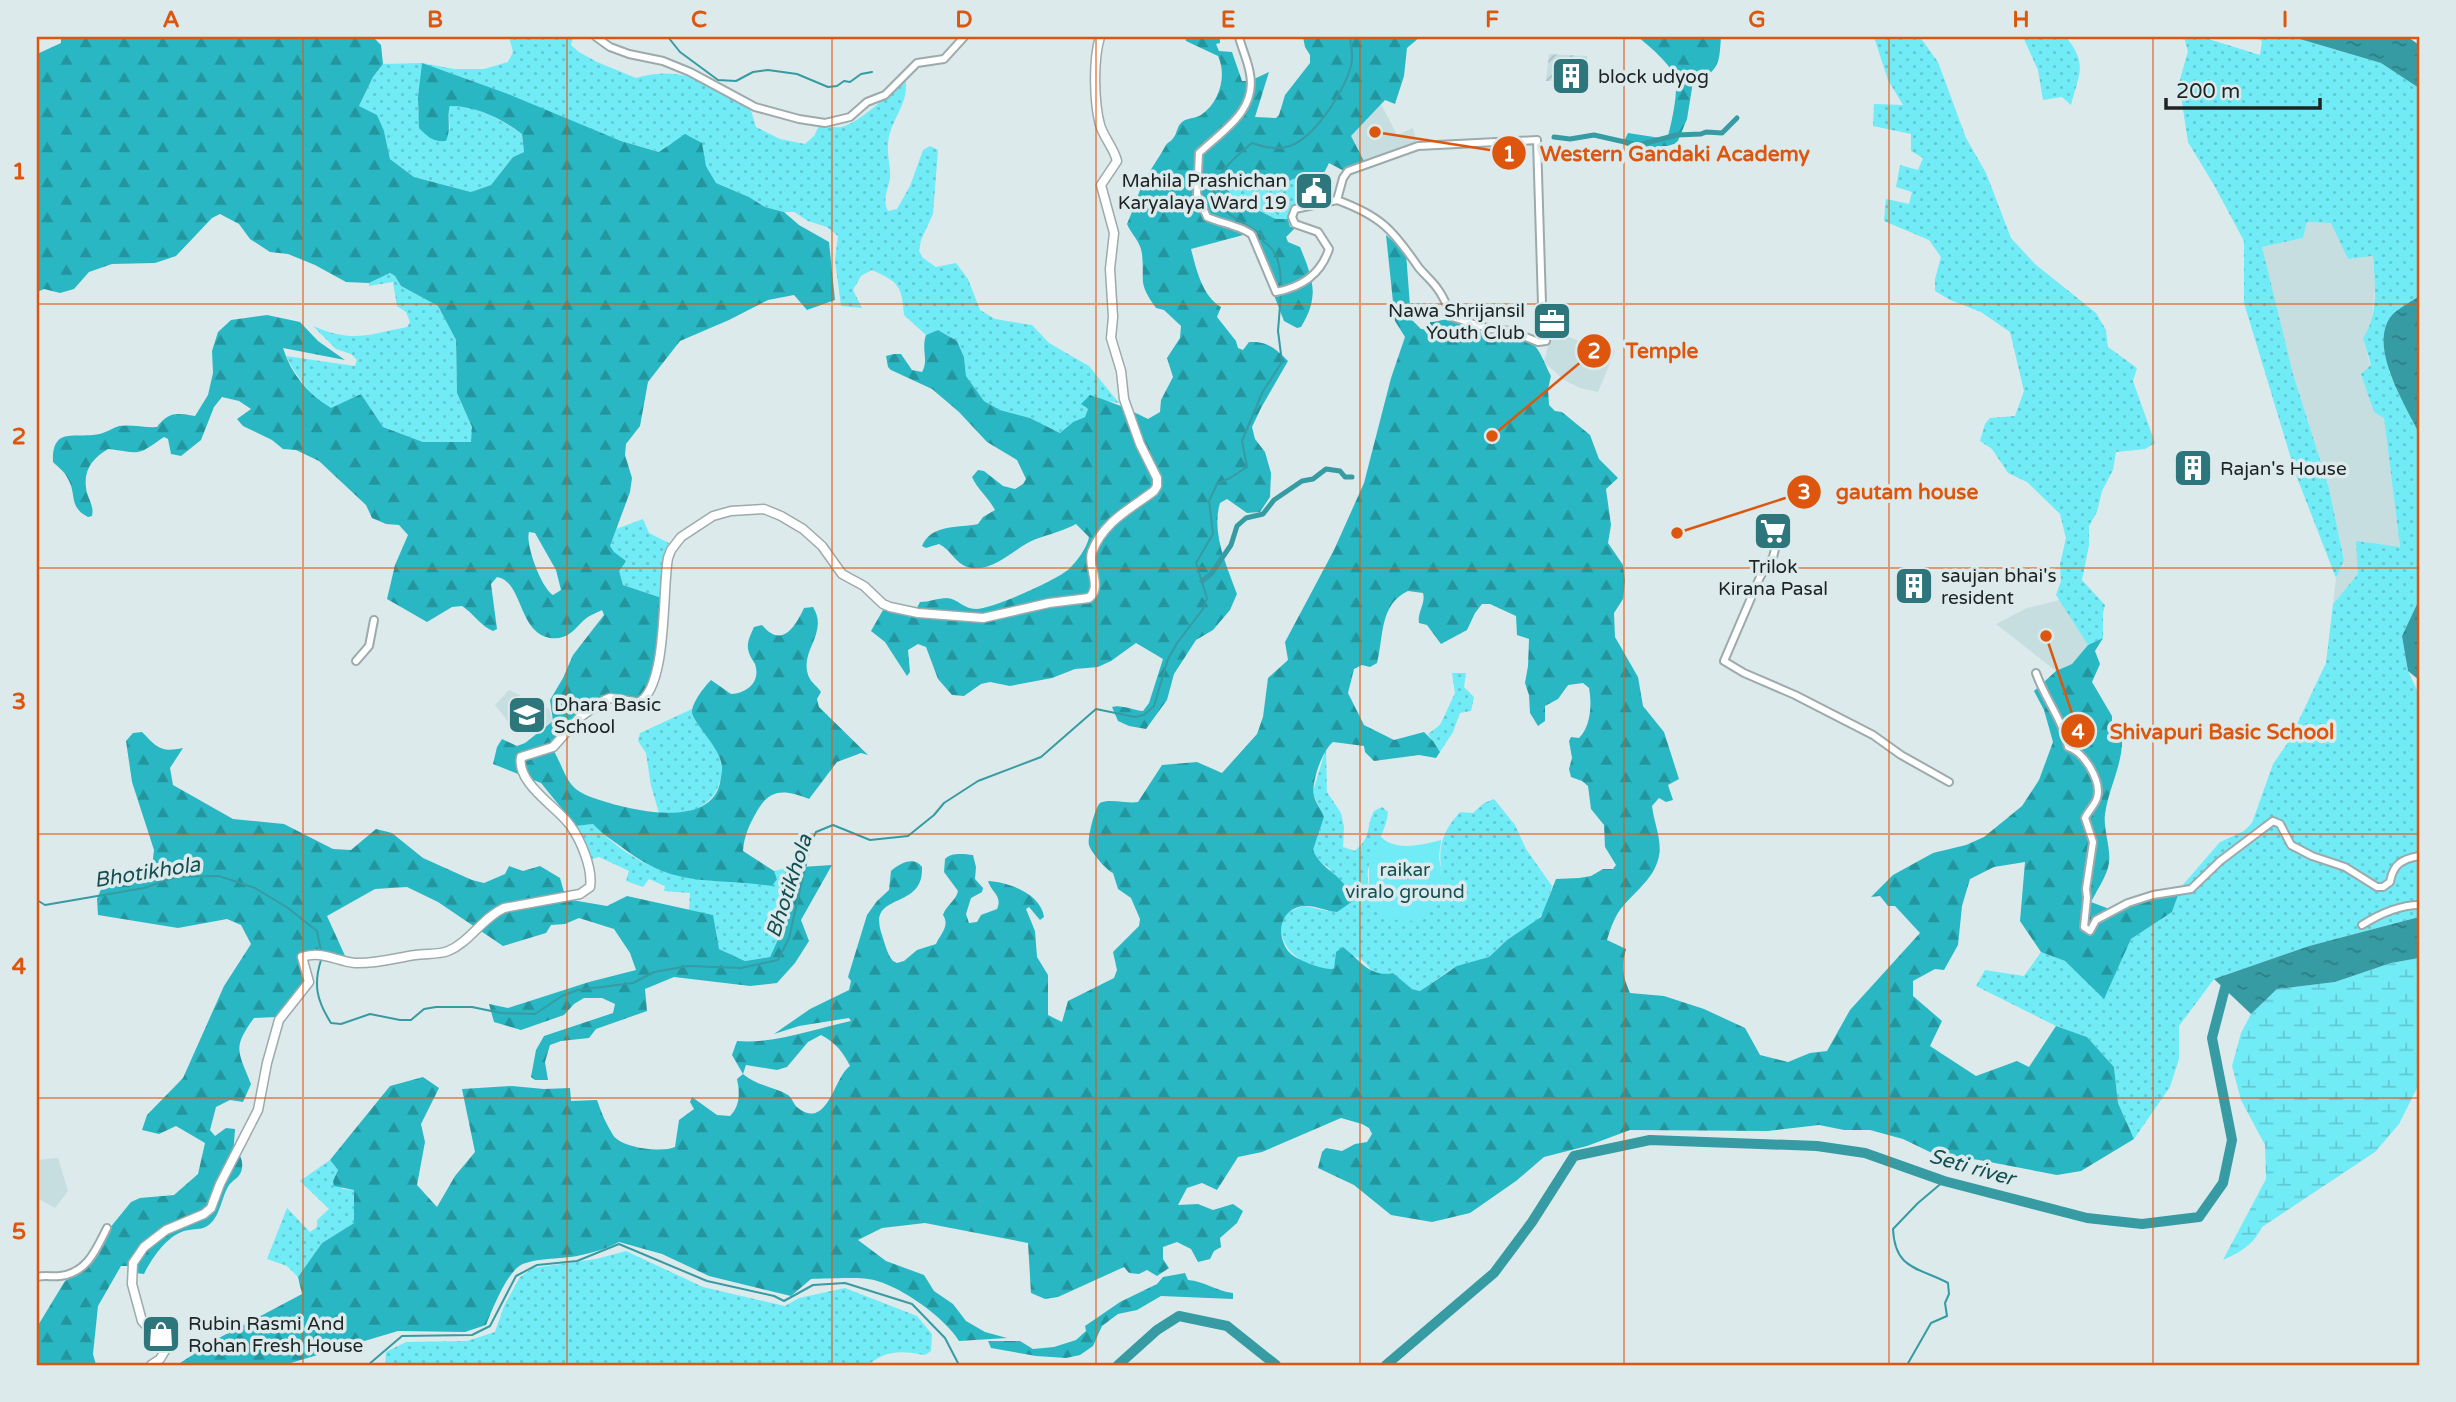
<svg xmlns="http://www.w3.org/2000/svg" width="2456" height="1402" viewBox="0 0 2456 1402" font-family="'Varela Round',sans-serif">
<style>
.built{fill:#c7dee0}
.industrial{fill:url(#industrial-furrows)}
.grass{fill:url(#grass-dots)}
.forest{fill:url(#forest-firs);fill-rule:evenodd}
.wetland{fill:url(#wetland-marsh)}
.park{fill:#71ebf6}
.water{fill:url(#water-ripples)}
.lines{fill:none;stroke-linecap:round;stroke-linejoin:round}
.stream{stroke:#369ba3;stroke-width:2}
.canal{stroke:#369ba3;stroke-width:5}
.river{stroke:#369ba3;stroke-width:10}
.minor-casing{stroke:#9caaab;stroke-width:10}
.major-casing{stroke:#9caaab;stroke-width:11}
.minor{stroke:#fff;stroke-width:6}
.major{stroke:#fff;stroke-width:8}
.grid{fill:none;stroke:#de560d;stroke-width:2;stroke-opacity:0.55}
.labels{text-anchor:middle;stroke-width:7;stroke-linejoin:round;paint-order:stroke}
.poi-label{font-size:19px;fill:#1e2424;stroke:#dceaeb;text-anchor:start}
.park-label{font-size:19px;fill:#185155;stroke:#dceaeb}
.water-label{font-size:21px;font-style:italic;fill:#144e52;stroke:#dceaeb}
.leader{fill:none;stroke:#de560d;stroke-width:2.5}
.callout-dot{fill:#de560d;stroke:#dceaeb;stroke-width:2.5}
.mark-label{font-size:21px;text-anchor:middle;font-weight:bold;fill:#fff}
.callout-label{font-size:21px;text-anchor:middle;font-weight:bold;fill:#de560d;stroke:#dceaeb;stroke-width:7;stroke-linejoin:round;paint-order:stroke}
.neatline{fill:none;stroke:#de560d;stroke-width:2.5}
.grid-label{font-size:23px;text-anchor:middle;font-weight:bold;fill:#de560d}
</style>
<defs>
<pattern id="industrial-furrows" width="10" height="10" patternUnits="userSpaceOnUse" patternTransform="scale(1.75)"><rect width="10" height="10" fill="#c7dee0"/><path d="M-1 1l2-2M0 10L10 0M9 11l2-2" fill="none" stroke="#aabec0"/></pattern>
<pattern id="grass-dots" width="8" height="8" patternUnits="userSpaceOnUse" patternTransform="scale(1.75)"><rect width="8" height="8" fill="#71ebf6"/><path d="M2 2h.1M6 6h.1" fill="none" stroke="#61c9d3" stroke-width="1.8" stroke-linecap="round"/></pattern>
<pattern id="forest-firs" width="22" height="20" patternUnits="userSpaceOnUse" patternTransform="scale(1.75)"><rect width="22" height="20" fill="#29b8c3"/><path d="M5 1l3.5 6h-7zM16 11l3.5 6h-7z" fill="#23959e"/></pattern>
<pattern id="wetland-marsh" width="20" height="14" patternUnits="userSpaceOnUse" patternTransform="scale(1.75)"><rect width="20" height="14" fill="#71ebf6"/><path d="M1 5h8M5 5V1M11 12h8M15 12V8" fill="none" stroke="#61c9d3"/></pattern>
<pattern id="water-ripples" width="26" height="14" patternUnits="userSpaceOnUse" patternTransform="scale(1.75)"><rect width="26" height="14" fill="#369ba3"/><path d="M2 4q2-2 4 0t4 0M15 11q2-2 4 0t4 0" fill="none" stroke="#2d7e85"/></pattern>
</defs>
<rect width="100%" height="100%" fill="#dceaeb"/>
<g class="built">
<path d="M1381,104l16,31 16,-7 3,13 -18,10 -33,12 -15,-26z"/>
<path d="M2307,222l25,1 16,36 25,-3 2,32 -4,38 -8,12 21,80 16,130 -42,26 -25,30 3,-26 8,-19 -15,-71 -36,-114 -32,-127 42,-9z"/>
<path d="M1552,331l36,13 27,7 -17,41 -18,-4 -16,-8 -20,-18z"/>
<path d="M2060,600l28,45 -16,19 -16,7 -60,-47 31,-16z"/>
<path d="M509,690l40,19 4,12 -16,10 -9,2 -18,-9 -15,-19z"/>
<path d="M58,1158l10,33 -13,17 -18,-10v-38z"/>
</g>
<path class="industrial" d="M1549,54l38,2 -1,6 -8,2 -1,17h-31z"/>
<g class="grass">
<path d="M509,37h64l-2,8 8,7 18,10 39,16c49,-14 72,7 114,29l6,20 24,12 25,5 9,-8 5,-10c7,0 16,2 23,1 20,-6 50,-35 63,-50 6,27 -16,42 -17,68 -1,11 3,22 2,33 -2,12 -8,22 -2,33l9,-2 13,-23 13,-36 7,-4 8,4 -5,64 -12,26 -2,11 4,7 13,9 20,-4 12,16 12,31 15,9 37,6 17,18 40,23 30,37 -18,-3 -7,-4 -10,11 4,2 -3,8 -12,5 -13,11 -30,-15 -30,-8 -16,-9 -18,-25 -2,-19 -7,-16 -19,-11 -12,5 -22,-20c-2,-29 -5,-33 -32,-45l-11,6 -8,14 9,18 -21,-2 -6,-46 3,-24 -11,-9 -19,-6 -14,-9h-10l-19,-5 -16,-10 -33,-14 -10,-17 -5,-23h-30l-11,9 -39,-11 -199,-78 -4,50 32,17 -2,-18 3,-7c26,1 49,14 71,29l2,18 -11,5 -22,28 -20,7 -57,-15 -24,-18 -6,-28 -25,-25 14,-29 10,-13 39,-1 32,6h30l24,-7 5,-10z"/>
<path d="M1874,37h46l18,25 28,76 20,35 25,65 24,26 61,49 10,17 2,17 29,21 -4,13 22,62 -10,6 -29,3 -3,18 -11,21 -5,21 -8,14v19l-7,35 23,25 -2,9v24l-15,7 -32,-50 5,-14 -1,-17 6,-26 -6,-24 -33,-32 -19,-9 -16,-24 -12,-8 5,-17 5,-6 25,-2 9,-25 -14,-59 -29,-20 -31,-12 -15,-9v-12l6,-22 -12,-17 -45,-19 2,-22 23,5 3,-12 -16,-5 4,-22 18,5 5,-12 -12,-7v-17l-38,-8 1,-22 29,1 -15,-25z"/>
<path d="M2023,37h43c22,27 13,37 5,68l-9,-8 -19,3 -5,-30z"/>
<path d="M2184,37h18l58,18 2,-14 -7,-4h38l88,26 38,25v208l-28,20 -2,56 30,61v167l-17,36 6,35 11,23v223l-110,29 -95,33 -35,47v33l-9,28 -36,52 -16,-36 -4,-36 -27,-30 -31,-11 -80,-40 9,-16 39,6 17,-24 24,9 39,37 27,-59 41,-27 9,-25 39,-45 24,-11 8,-8 21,-59 16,-23 37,-78 7,-59 25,-30 -2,-33 44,6 -16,-129 -10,-6 -13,-38 10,-9 -8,-27c16,-23 12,-54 10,-82l-25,3 -17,-36 -24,-1 -4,16 -41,9 31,127 36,114 15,72 -8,18 -40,-103 -52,-172v-62l-30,-56 -26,-43 -9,-59 9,-32z"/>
<path d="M1310,173l5,1 -8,29 -11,3 -8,13h-12l-44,-21 -5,-8 12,-7 37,2z"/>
<path d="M390,273l5,3 6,10 37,20 18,34 1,53 15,34v15h-49l-40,-15 -22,-33 -30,15c-21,-14 -34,-31 -45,-53l69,10 2,-6 -6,-6 -15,-5 -23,-23c40,17 53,9 94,1l3,-5 -4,-10 -9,-6 -4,-24 -24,4v-3z"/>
<path d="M643,519l6,14 20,10 -7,22v33l-39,-13 -13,-39 6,-17z"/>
<path d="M1452,673h14l-2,14 10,10 -3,14 -11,2 -7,19 -13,20 -12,-18 12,-9 15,-32z"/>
<path d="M692,709c2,15 16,24 23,37 15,27 3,59 -28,66 -9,2 -19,1 -28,1l-8,-27 -5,-33 -8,-12 2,-8z"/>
<path d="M1326,748l1,44 14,21 3,14 -1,20 12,4c18,-16 10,-22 19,-40l8,-4 6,5c-3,33 -37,57 -10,91l64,-31c-5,-25 1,-41 18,-60l13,1 11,-10 10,-4 21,26 11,24 26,37 -7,24 -10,13 -28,17 -18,17 -39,13 -30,21 -8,-2 -19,-16c-25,5 -18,-4 -34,-15 -6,-3 -17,-4 -23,-6l-1,17c-30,3 -68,-26 -48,-57l17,-6 24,5 2,-42 -14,-10 -3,-9 11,-33 -10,-21v-8z"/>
<path d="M593,824c53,55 111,63 184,55l-3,-8 12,-3 -6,28v39l-10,22 -25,4 -26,-12 -16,1 10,-35 -24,-5 1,-17 -26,-2 1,-5 -16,-7 -6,8 -17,-6 3,-10 -30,-14 -7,2 -16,-33z"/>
<path d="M330,1160l8,10 -5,11 10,8 11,1v33l-32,20 -24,34 -11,-11 -20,-7 20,-51 23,24 7,-5v-7l12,-11 -29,-28z"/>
<path d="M626,1251l77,36 82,19 14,-8 46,-10 72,28 15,18 -1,17 -6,4c-23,-4 -38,-6 -57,10h-483l1,-13 20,-10 61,-1 28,-9 9,-26 16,-29 13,-9 63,-9z"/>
</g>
<g class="forest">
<path d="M61,37h312l8,8 2,19 -10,13 -14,29 18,9 7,16 6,28 24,18 57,15 20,-7 22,-28 11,-5 -2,-18c-22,-16 -45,-28 -72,-28 -4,12 2,21 -4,35 -13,1 -18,-4 -27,-13l-1,-31 4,-34 86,31 113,47 38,11 26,-18 17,9 4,23 10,17 33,14 16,10 19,5 15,13 30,17 6,58 -28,10 -13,-15 -26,5 -39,20 -49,21 -32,41 -8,44 -14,18 -1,11 7,23 -2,14 -20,54 4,6 12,9 -7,10 4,14 39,13c-4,33 -1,73 -23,100 -43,0 -68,11 -86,51 18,34 12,41 53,53 30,9 104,26 114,-19 1,-7 3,-14 1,-21 -3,-16 -29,-41 -29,-50 0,-9 12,-25 19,-32l20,14c16,-1 30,-12 24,-30 -3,-5 -6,-9 -7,-15 -1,-8 3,-15 6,-22l8,-2c20,24 33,2 42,-17l9,-1c17,27 -17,46 -3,72 2,4 8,8 11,13l-4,7 2,8 49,48 -7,-2 -24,9 -28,37c-24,-9 -39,-12 -53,14 -7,12 -12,24 -13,38l31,20 3,8 -5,7c-62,-9 -96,3 -149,-38 -11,-8 -21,-14 -30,-24l-17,2 -35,-43 -48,-19 4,-17 5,-8 15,7 8,-3 28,-22 -3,-21 13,-22 10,-23 31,-40 -2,-5c-6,3 -14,6 -19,11 -10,10 -16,19 -33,17 -32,-5 -27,-57 -53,-61l-6,7 6,45 -4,2c-11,-4 -20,-18 -31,-25l-10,1 -25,15 -40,-23 8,-34 13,-30 -9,-10 -13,-1 -14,-6 -6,-13 -47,-44 -23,-11 -13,-1 -11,-9 -29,-14 -6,-7 14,-10 -12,-8 -17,-4 -8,10 -13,33 -20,16 -10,-2 -3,-15 -4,-2c-29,20 -21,16 -56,12 -17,10 -26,23 -21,44 3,9 7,14 5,23l-4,1c-20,-10 -11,-23 -20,-38 -3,-7 -10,-12 -15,-17 -1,-36 21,-23 46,-28 7,-1 13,-6 20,-8 12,-2 26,2 38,1 12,-16 20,-14 38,-11l13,-21 5,-22 -1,-22 6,-19 13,-12 36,-5 33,7 18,19 27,19 -62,-12c8,26 25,46 48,60l30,-14 22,33 40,15h48l1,-15 -15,-34 -1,-53 -18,-34 -37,-20 -6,-10 -5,-3 -21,10 -23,-1 -31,-17 -27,-11 -18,-2 -20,-13 -11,-15 -19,-10 -8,4 -36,38 -21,7 -43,1 -23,8 -15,17 -14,4 -16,-4 -7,3v-238l24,-11zM529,532l6,1 21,37 5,20 -8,5c-11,-6 -28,-50 -24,-63z"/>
<path d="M1185,37h43l-8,1v5l-4,1 3,7 13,1 10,29h6l-2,9 5,4 3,-15 15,-7 -14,45 21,1 3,-3 6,-20 25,-32v-8l-5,-8 -2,-10h117l-13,11 -3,28 -9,28 -10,-4 -34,36 14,27 -21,8 -15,-8 -6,12c-19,-3 -27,5 -45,9 -19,5 -32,-5 -50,6l4,8 44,21h12l2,8h6l-10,10 2,5 12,5c13,32 20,49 1,80l-4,1 -13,-7 -26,-67 -11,-20 -56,15c5,19 11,47 30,58l-4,10 19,24 2,7 5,2 6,-8c18,-1 26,6 39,19l-27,47 -9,19 3,12 10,13 6,21 -1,24 -10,15 -13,1 -20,-14 -7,4c-9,30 7,63 17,91l-7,16 -17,20 -17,10 -22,34 -7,26 -21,29 -17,-3 -11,-5 -6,-14c8,-3 21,3 31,4l6,-8 14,-44 -27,-16 -25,18 -13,6 -23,2 -23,9 -42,8 -20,-4 -9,2 -17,12 -12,-1 -14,-16 -12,-32 -8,-3 -10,6 2,22 -3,4 -22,-34 -14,-11 12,-21 29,7 8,-15c9,0 18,-4 27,-4 12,1 16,11 29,11 16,0 81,-29 93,-40 8,-8 18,-21 20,-32l-13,-13c-13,7 -26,10 -40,15 -23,9 -42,35 -69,28 -12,-4 -16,-17 -28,-23l-13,4 -4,-2c9,-22 36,-18 56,-22l5,-7 12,-7c-6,-12 -18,-21 -23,-33l6,-7 6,1 19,15 12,3 8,-5 3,-5 -9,-19 -30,-18 -28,-30 -27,-23 -41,-19 -3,-3 -2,-11 8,-2h7l11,16 10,2c7,-12 -1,-22 4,-37l12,-5 19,11 7,16 2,19 18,25 16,9 30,8 30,15 13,-11 12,-5 3,-8 -7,-5 9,-9c20,6 39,14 58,24l12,-7 1,-12 12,-23 -6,-19 13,-20 1,-12 -17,-16 -8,-2c-19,-27 -11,-25 -14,-54 -1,-12 -11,-20 -15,-30l7,-17 6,-2 -3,-7c8,-23 18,-33 29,-53 2,-3 6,-4 8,-8 3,-4 3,-10 7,-14 6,-6 14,-4 20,-8 19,-13 26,-40 17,-59l-32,-15z"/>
<path d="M1638,37h83c-2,27 -1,34 -28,45l-6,37 -10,24c-16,6 -35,7 -52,2l-1,-4 4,-8 39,6c4,-12 12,-49 8,-61 -3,-13 -27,-33 -37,-41z"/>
<path d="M1386,235l20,18 5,66 10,10 9,1v-8c9,0 13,-4 22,-2 7,2 13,7 20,10 19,6 49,-1 63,16 7,8 11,21 16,30l-3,13 1,16 6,6 7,1 28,23 9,24 19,19 -12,11 5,36 -3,18 15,22 2,16 -2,18 -9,14 1,24 23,40 5,29 21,26 15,47 -11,6 5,15 -7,2 -7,-4 -7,8c2,17 10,33 7,50 -4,21 -22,34 -35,49 -9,10 -13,22 -17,35l19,9c-5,17 -3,28 4,44l34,3 40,13 41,19 15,27 28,7 22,-9 17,-2 23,-41 70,-77 -25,-27h-7l-8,-10 -9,1 22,-22 40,-22 33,-8 18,-8 38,-31 17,-26 14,-38 -9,-32 -10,-19 22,-20 16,-7 16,-19 15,-7 -8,13 5,13 -8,18 20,34v10l10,8c2,29 -13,52 -17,80 -2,15 6,33 4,49 -2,13 -12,27 -18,39l21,8 52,-21 17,-2 -9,25 -41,27 -27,60 -39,-38 -24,-9 -21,-31 5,-59 -31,5 -24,12 -8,27 -4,39 -14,25 -9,-1 -22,12v15l29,25 -12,25 46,30 41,-15 12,6 27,-41 31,11 27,30 4,36 16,36 -53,32 -24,4 -78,-15 -47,-7 -29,-14 -33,-9h-26l-25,-5 -51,6 -138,-1 -43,16 -43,11 -28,24 -46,32 -38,9 -41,-7 -37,-30 -36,-17 4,-16 4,-4 16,3 13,-7 12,-2 5,-8 -3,-6 -7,-4 -21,-6 -79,34 -24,5 -21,33 -15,-7 -15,5 -9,17 20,-1 15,6 20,-6 10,7 -6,12 -17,15 1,9 -7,4 -4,8 -12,3 -7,-13 -14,-7 -14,5v12l6,9 -12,8 -10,-6 -8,4 -10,-1 -5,-6 -66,30 -13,2 -14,-6 -3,-50 -103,-20 -43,5 -24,12 28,21 38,14 10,16 19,13 13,17 19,11 22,6 -48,3c-14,-23 -56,-53 -82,-60 -15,-5 -49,-2 -66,-2l-20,17 -82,-20 -47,-22 -43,-12c-13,7 -27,11 -42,14 -14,3 -49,2 -59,11 -14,12 -25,41 -32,58l-21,7 -67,-1 -114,34h-107l40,-26 85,-45 -4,-17 24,-34 32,-20v-33l-20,-4 -1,-5 5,-11 -8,-10 60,-74 33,-9 16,11 -18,36 4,18 -8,43 20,22 18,-31 20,-24 -13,-63 50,-3 32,3 26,-1 1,13 26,-1c4,12 9,24 16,35 8,13 49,18 62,12l4,-27 15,-11 -4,-7 2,-5 25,18 13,1c10,-10 10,-23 7,-37l6,-5 -11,-19 5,-14c38,3 77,-12 114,-20l-2,-3 -50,8 -25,8 36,-25 39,-19 2,-9 -3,-4 19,-62 10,-14 12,-11 2,-19c9,-8 23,-15 31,-4 2,45 -56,23 -40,68 3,9 5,19 11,26l4,2 7,-2 13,-11 19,-6c5,-11 14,-18 7,-29 3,-10 13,-14 15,-24l-14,-19 1,-13c6,-7 19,-5 28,-4l3,12 -1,12 8,9 -1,4 -11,6 -5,16 3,9 8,-1 4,-7 16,-6c6,-13 -6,-17 -9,-28 21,1 53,13 56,36l-4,3 -11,-13 -3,2 9,22 2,26 11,18v40l14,7 6,-21 46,-23 3,-8 -4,-18 26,-26 1,-7 -9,-21 -13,-9 -5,-16c-7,-3 -22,-21 -24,-28 -2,-6 6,-38 11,-42 9,-5 28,1 38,-1l24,-37 35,-3 25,11 35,-39 6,-17 5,-39 20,-18 -3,-18 49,-92 30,-67 27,-105 14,-41 -10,-16zM1408,591l15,2c3,11 -6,19 -4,30l8,2 14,19 26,-14 8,-17 7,-9h8l26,12 1,19 12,4 -1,27 -3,17 4,12 1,18 8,13 7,-5v-15l13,-7 10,-14 15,-2 6,5c3,16 2,38 -10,50l-8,-1 -2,4 3,17 -3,11 2,8 11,4 6,5 3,23 13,16 1,22 11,18 -3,4h-10l-12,7 -12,2 -23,1 -15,38 -34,23 -18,17 -32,9 -37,25 -8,-2 -19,-16c-23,5 -33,-13 -50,-26l-7,5 -2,17c-11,1 -38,-9 -45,-17 -14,-17 -9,-44 15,-46 11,-1 22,5 33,6l16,-11c-8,-27 -32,-30 -40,-51l11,-33c-2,-7 -8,-13 -10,-21 -3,-14 8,-45 19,-54l31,4 1,6 9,9 45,-6 17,3 4,-6 -7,-11 -9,-9 -30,8 -30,-15 -16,-32 6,-24 8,-4 8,2 7,-4c7,-27 2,-58 31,-72zM821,1035c15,8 22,17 29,31 -16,10 -22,65 -52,42 -5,-4 -5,-9 -10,-13 -14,-8 -33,-10 -45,-21l3,-9 31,5 10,-3 21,-25z"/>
<path d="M142,732c15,15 18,21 41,16l-13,20 3,17 60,34 51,5 49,25 18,1 25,-21 16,4 31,25 49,22 12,3 21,-9 4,-8 14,5 17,-5 20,12 6,21 41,7 20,-10 86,19 6,34 26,12 25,-4 10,-22v-39l6,-28 46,-3 -31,55 8,21 -14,22 -18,20 -27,3 -76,-9 -29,12 2,22 -51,18 -7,9 -28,3 -11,4 -5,17 3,18h-13l-4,-3 5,-27 8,-14 69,-23 2,-9 -13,-6h-18l-10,6 -10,11 -43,15 -27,-8 -5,-18 19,4 81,-26 47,-12 -6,-17 -16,-24 -35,-11 -14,6 -14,1 -5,8 -43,13 -65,-44 -31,-15 -32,2 -48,27 19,42 -32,-7 -16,4 8,25 -29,37 -23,1c-22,30 -16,33 -3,66l-8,18 -13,-2 -14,7 -6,23 5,6 11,-8 9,1 -2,28 -26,54 -40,16 -37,39h-9l-23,40 -5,48 3,11h-59v-38l28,-46 21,-12 13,-15 10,-25 22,-27 9,-4 34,-3 24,-21 7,-31 -29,-17 -17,8 -17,-4 5,-15 36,-37 41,-92 27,-42 -10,-19 -14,-6 -49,9 -80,-13 -1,-16 6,-15 49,-17 2,-17 -22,-68 -6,-41 7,-8z"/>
<path d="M238,1152c3,5 5,10 4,16 -1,9 -8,11 -13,17 -7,11 -9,31 -19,39 -8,7 -17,4 -26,7 -18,6 -32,27 -40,43l-10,-1c11,-36 43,-46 75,-60z"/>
<path d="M1185,1273l3,7c16,1 28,11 45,13v6l-72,-3 -24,14 -19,4 -16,12 -9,20 -13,9 -14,3 -30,-2 -45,-8 -3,-7h32l13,8 21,-2 22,-7 10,-9 -1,-5 35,-24 37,-18 6,-7z"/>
</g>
<path class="wetland" d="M2419,958v126l-20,40 -24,28 -113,75c-9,18 -21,25 -39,33l43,-81 -1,-34 -24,-45 -9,-34 9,-33 10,-19 26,-25 58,-7 56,-19z"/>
<path class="park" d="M1380,836c15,16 42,9 61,4 0,5 -2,12 -2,17 0,6 3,11 3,17 -1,22 -17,42 -36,49l-18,-6 -19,-25v-31z"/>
<g class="water">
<path d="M2293,37h115l11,8v43l-38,-25z"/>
<path d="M2419,296v137c-14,-29 -52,-88 -27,-118 7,-7 19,-13 27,-19z"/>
<path d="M2419,600v80l-11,-9 -6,-35z"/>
<path d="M2419,917v41l-28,5 -56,19 -58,7 -26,25 -37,-35 95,-33z"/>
</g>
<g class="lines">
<g class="stream">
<path d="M668,37l12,15 38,28 18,1 17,-9 15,-2 29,4 31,13 9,-1 7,-5 6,1 11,-8 11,-2"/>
<path d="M1281,287c0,-17 -2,-36 -18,-46l-2,-7c-13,-9 -30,-16 -41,-28 -20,-23 17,-50 32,-63 11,4 25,7 38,3 25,-9 60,-61 62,-87 1,-7 -2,-15 -2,-22"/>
<path d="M37,900l8,5 99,-17 32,-11 43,-1 36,12 33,20 29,23 4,20"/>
<path d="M321,960c-8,25 -4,41 10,63l10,1 29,-10 30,6h11l13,-11 12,-2h36l29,6 34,1 27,-18 16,-6 55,-7 21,-11 34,-6 53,2 37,-8 11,-22 22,-96 5,-10 17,-7 37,15 38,-4 26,-21 10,-12 34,-22 63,-24 55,-48 39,8 9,-2 10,-9 14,-47 9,-16 26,-34 4,-11 -11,-35 17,-29 -4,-33 8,-17 13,-6 17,-11 -5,-26 20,-48 20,-31 -4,-31 3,-38"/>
<path d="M368,1365l34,-29 70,-1 18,-9 26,-50 21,-11 40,-4 42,-17 88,37 67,15 10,5 29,-16 32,-2 67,21 33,34 14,27"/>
<path d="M1907,1365l24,-42 16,-7 -2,-13 4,-9 -1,-11c-30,-16 -53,-13 -55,-54l25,-26 26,-22"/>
</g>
<g class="canal">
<path d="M1554,137l16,2 24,-4 44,10 39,-10 24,-1 5,-2 16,1 15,-15"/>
<path d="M1202,581l9,-7 20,-29 6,-19 9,-8 17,-4 11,-14 28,-19 11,-2 13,-10 14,2 5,6h7"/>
</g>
<g class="river">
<path d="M1118,1365l39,-35 22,-14 48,10 49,39"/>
<path d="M1386,1365l108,-92 38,-51 42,-66 76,-16 167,6 48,7 79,28 143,37 55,6 57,-7 24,-34 9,-43 -20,-102 13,-50 8,-5"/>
</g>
<g class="minor-casing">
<g id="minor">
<path d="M596,37l14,10 19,7 34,7 27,11 65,35 44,12 26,4 25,-6 17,-15 18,-7 32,-32 27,-4 20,-22"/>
<path d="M1239,37c3,12 9,24 11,37 7,37 -28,57 -51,79l-2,41 10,23c13,6 37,10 45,18l24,57c26,-5 45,-18 53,-43l-11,-17 -23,-8 -3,-7 3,-8 42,-9 6,-22 5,-7 70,-25 119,-6 5,164 6,23 -2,14 -8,1 -27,-11 -21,-2 -38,-12c-4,-9 -8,-20 -15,-29 -5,-7 -12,-13 -18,-20 -26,-38 -38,-52 -82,-68"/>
<path d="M1786,524l-10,21 -3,12 -13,20 -36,84 20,12 51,22 78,40 28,20 48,27"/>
<path d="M356,661l13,-15 5,-26"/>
<path d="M2036,673c9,26 27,47 32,74 16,5 34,34 29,51 -2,7 -9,13 -12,20l8,24 -7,47 1,9 -3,29 6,4 6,-11 32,-17 25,-8 38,-6 29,-28 53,-40 7,3 11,21 21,11 33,11 32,20h6l7,-5c3,-18 12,-23 29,-26"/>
<path d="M2362,925c16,-10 37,-20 57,-20"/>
<path d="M37,1277c8,-2 15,0 23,-1 27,-3 36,-26 47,-48"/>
</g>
</g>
<g class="major-casing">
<path id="major" d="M151,1365l9,-6 6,-10 -24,-28 -10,-37 1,-21 11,-16 22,-17 38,-16 7,-6 9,-24 38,-74 9,-47 12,-43 30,-38 -7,-25c19,-7 34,4 53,6 21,1 40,-5 60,-8 11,-2 23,0 33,-4 22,-9 34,-33 56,-43l76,-14 10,-7c3,-18 -9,-47 -20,-62 -13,-18 -54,-42 -49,-68l32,-10 27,-30 25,-17 5,-2 28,5c30,-15 24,-113 30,-145l3,-8 10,-13 32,-21 18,-5 33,-2 17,7 22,13 19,17 20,28 22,12 19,18 7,3 28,6 65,5 66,-15 40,-5c14,-12 -2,-31 3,-46 11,-30 38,-43 62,-61l3,-5v-8l-17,-34 -16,-45 -3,-28 -10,-33 2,-21 -3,-48 4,-36 -13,-48 16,-24c-3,-13 -13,-23 -17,-36 -6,-23 -7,-65 0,-88"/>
</g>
<use href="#minor" class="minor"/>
<use href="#major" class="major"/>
</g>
<path class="grid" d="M303,37v1328M567,37v1328M832,37v1328M1096,37v1328M1360,37v1328M1624,37v1328M1889,37v1328M2153,37v1328M37,304h2382M37,568h2382M37,834h2382M37,1098h2382"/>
<defs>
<g id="building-square" transform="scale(2.0125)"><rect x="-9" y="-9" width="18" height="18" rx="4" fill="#2d767c" stroke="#dceaeb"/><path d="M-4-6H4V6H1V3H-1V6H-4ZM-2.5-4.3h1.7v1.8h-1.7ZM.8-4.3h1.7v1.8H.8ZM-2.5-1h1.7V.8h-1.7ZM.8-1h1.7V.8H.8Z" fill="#fff"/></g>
<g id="civic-square" transform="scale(2.0125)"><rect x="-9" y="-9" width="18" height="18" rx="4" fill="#2d767c" stroke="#dceaeb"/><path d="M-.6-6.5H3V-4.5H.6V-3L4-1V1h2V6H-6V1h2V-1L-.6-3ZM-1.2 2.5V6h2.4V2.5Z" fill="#fff"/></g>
<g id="office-square" transform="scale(2.0125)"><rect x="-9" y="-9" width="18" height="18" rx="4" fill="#2d767c" stroke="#dceaeb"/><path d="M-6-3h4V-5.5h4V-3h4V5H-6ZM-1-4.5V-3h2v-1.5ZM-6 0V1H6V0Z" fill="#fff"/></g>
<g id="supermarket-square" transform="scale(2.0125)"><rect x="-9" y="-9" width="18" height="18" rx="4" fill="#2d767c" stroke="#dceaeb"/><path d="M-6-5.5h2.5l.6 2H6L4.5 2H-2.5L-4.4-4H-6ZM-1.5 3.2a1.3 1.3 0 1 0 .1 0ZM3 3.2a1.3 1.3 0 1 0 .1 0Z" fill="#fff"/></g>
<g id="school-square" transform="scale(2.0125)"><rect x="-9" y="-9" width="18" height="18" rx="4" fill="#2d767c" stroke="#dceaeb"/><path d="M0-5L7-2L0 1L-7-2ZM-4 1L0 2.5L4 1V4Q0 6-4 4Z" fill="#fff"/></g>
<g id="shop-square" transform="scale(2.0125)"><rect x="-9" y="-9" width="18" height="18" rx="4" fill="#2d767c" stroke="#dceaeb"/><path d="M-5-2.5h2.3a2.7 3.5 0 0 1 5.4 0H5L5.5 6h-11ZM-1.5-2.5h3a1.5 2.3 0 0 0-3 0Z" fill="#fff"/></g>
</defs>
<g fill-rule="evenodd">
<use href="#building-square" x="1571" y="76"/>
<use href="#civic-square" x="1314" y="191"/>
<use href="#office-square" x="1552" y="321"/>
<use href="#building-square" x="2193" y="468"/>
<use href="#supermarket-square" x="1773" y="531"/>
<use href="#building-square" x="1914" y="586"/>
<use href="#school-square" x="527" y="715"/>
<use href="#shop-square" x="161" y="1334"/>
</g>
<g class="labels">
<g class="poi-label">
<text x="1598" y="83">block udyog</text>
<text x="1287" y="187" text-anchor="end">Mahila Prashichan<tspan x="1287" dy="22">Karyalaya Ward 19</tspan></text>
<text x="1525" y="317" text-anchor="end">Nawa Shrijansil<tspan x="1525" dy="22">Youth Club</tspan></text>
<text x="2220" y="475">Rajan's House</text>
<text x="1773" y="573" text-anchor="middle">Trilok<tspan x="1773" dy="22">Kirana Pasal</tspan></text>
<text x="1941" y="582">saujan bhai's<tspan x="1941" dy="22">resident</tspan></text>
<text x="554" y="711">Dhara Basic<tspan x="554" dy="22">School</tspan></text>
<text x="188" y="1330">Rubin Rasmi And<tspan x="188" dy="22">Rohan Fresh House</tspan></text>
</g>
<g class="park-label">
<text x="1405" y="876">raikar<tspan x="1405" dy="22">viralo ground</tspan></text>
</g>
<g class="water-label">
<text transform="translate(147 872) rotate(-9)" y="7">Bhotikhola</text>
<text transform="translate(789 886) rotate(-72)" y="7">Bhotikhola</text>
<text transform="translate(1972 1167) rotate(16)" y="7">Seti river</text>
</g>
</g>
<path class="leader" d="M1375 132L1509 153M1492 436L1594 351M1677 533L1804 492M2046 636L2078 731"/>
<g class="callout-dot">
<circle cx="1375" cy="132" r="7"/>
<circle cx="1492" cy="436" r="7"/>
<circle cx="1677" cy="533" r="7"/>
<circle cx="2046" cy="636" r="7"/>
<circle cx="1509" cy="153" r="18"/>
<circle cx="1594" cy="351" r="18"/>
<circle cx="1804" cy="492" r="18"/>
<circle cx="2078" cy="731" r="18"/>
</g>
<g class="mark-label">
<text x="1509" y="161">1</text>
<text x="1594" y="358">2</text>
<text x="1804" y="499">3</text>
<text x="2078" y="739">4</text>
</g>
<g class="callout-label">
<text x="1675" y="161">Western Gandaki Academy</text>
<text x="1662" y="358">Temple</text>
<text x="1907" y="499">gautam house</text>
<text x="2222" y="739">Shivapuri Basic School</text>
</g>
<rect width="2456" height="1402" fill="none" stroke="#dceaeb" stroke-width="77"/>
<path d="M2166 98v10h154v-10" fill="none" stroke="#1e2424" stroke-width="3.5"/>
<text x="2176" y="98" font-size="21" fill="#1e2424" stroke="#dceaeb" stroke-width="5" paint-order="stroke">200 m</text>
<rect x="38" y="38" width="2380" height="1326" class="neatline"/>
<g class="grid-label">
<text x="171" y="27">A</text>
<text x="435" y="27">B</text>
<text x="699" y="27">C</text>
<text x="964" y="27">D</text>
<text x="1228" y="27">E</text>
<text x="1492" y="27">F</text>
<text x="1757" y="27">G</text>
<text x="2021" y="27">H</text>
<text x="2285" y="27">I</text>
<text x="19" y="179">1</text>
<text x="19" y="444">2</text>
<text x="19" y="709">3</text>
<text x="19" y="974">4</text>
<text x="19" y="1239">5</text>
</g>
</svg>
